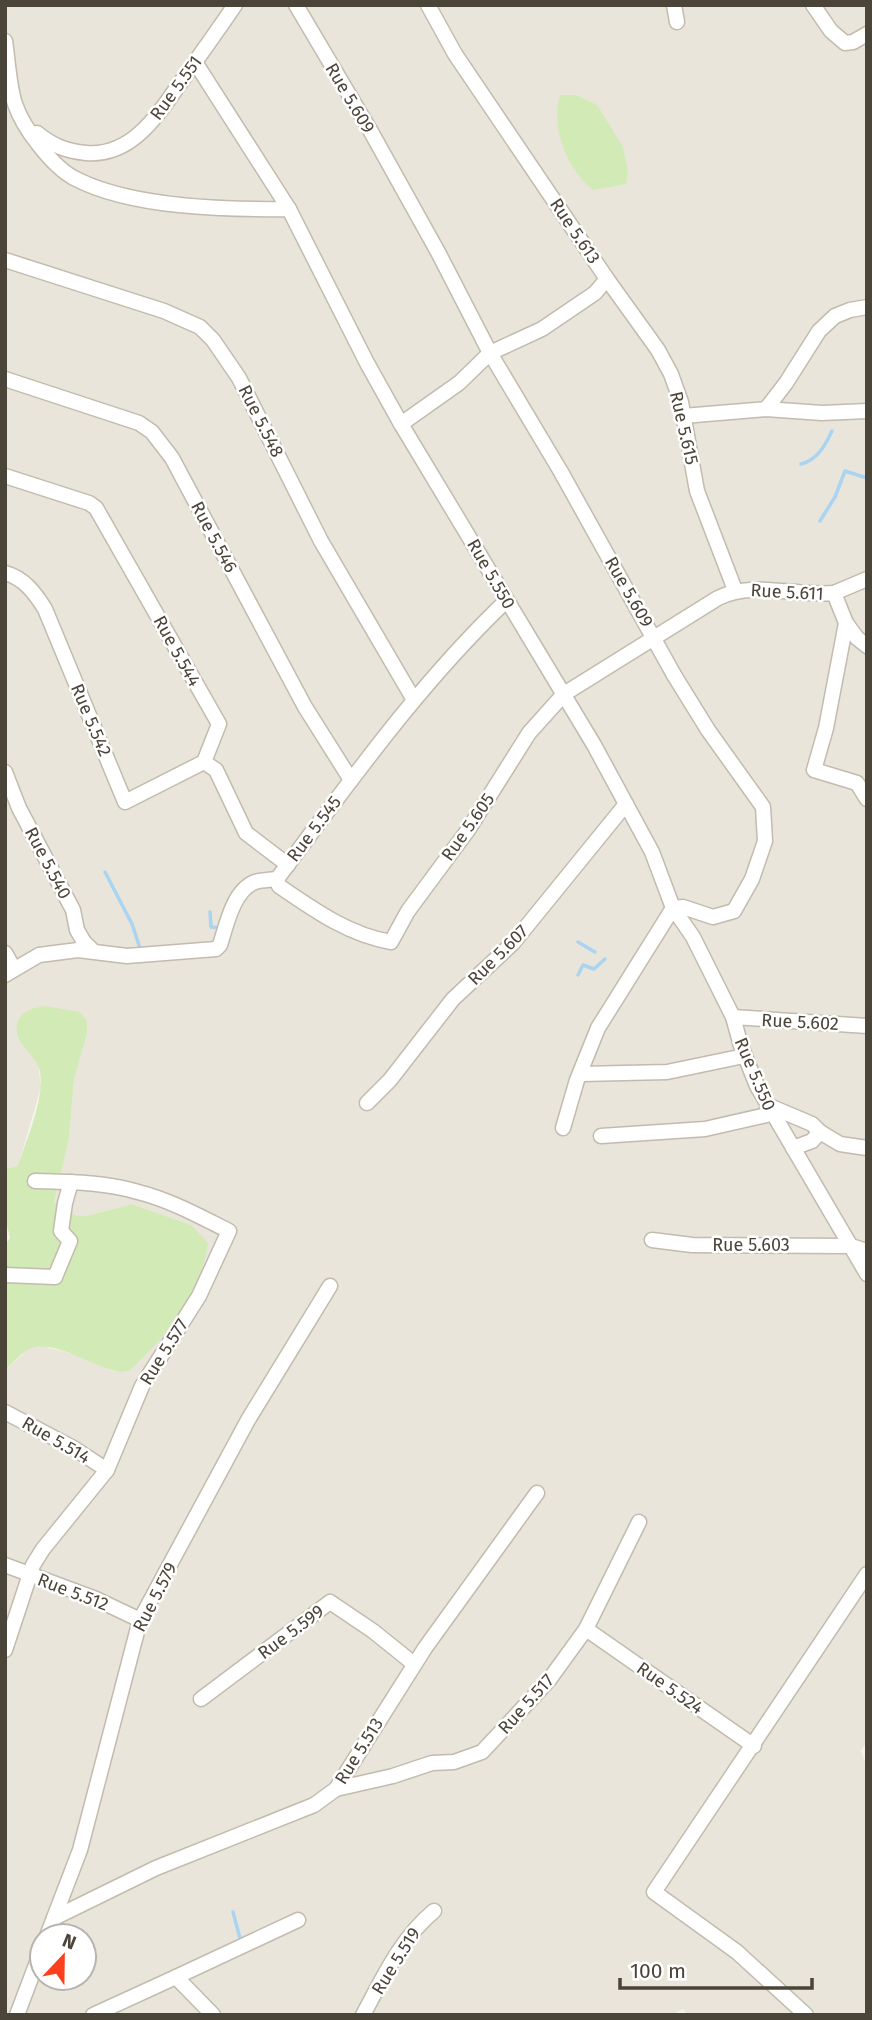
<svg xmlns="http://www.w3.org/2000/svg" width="872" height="2020" viewBox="0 0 872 2020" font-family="'Fira Sans',sans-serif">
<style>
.residential{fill:#eae5da;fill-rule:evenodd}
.green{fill:#d2eab5}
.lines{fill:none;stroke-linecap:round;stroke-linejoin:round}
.stream{stroke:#a9d4f2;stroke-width:3.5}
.minor-casing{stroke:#c2bbae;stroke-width:17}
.minor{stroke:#fff;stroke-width:14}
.labels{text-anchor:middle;stroke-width:5;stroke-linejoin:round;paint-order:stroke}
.street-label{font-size:18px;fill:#4b4439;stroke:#fff}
</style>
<rect width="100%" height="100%" fill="#f6f3ec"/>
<path class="residential" d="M5,5h862v1736l-6,10 6,16v248h-179l-5,-6 -12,6h-666v-645l25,-22 12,-2 42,11 31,15 76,-147 -59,-21 -46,12 -12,-1 -20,-12 15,-64 5,-59 13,-46 -70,2 21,27 3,24 -23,79 -13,3zM42,1936h42v42h-42z"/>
<g class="green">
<path d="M560,95h16l21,10 26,42 5,24 -2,13 -33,6c-26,-21 -43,-62 -33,-95z"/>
<path d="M45,1006l35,6 7,9v13l-13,46 -5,59 -15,64 20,12 12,1 46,-12 59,21 17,18c-3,37 -41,94 -69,118 -3,3 -8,9 -12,10 -17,7 -73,-35 -97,-22 -9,4 -17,14 -25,21v-125l5,-7 -5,-21v-48l13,-3c8,-26 27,-67 22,-94 -3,-18 -27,-28 -23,-47 2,-14 16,-17 28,-19z"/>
</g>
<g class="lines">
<g class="stream">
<path d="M801,464c16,-4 24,-18 31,-33"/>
<path d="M820,521l15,-24 10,-26 22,7"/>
<path d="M105,872l27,52 9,27"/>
<path d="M210,912l1,15 9,1"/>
<path d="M578,942l17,10"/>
<path d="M578,975l5,-10 11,4 11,-10"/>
<path d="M233,1912l8,30"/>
</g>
<g class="minor-casing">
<g id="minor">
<path d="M296,5l74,125 69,124 51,99 71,119 113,203 34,55 55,77 2,34 -13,38 -18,32 -21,6 -30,-10 -10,1 -75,120 -21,52 -14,48"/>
<path d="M674,5l3,17"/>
<path d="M813,5l18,26 14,12 8,-1 14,-8"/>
<path d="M5,41c3,19 4,45 10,63 8,24 37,62 59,74 57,30 152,32 215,31l78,154 34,61 193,321 58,107 21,56 20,29 40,80 8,29 16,40 110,188"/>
<path d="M195,62l94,147"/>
<path d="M37,133c16,13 29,18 49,20 47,4 73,-40 97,-74 17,-24 35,-49 52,-74"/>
<path d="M5,260l159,51 36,16 13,13 26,38 82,163 93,159"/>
<path d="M607,279l51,71 13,24 10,28 16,89 38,99"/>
<path d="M5,379l134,44 13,9 20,26 133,249 46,73"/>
<path d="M766,409l20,-26 33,-52 16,-15 15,-6 17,-3"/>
<path d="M683,416l83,-7 56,4 45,-2"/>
<path d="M401,424l58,-41 31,-30 52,-24 53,-36 12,-14 -152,-225 -27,-49"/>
<path d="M5,476l84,27 7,5 123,216 -15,38 12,8 30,63 42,32"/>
<path d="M5,573c19,5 30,20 40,36l80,193 79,-40"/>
<path d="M834,593l33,-14"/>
<path d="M846,623l11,15 10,8"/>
<path d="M5,772l14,36 54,102 4,20 7,12 9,9"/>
<path d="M277,879l2,7c35,24 70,49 112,56l17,-31 60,-81 61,-97 35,-39 154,-96c36,-18 77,-1 116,-5l12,30 -20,105 -12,42 43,13 10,16"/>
<path d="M5,953l9,16"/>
<path d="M5,975l34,-20 39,-5 49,6 89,-7 4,-4c6,-18 13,-55 35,-63 6,-2 16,-2 22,-3 72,-96 142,-195 229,-278"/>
<path d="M733,1017l134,9"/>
<path d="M581,1074l86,-2 77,-16"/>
<path d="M367,1103l23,-23 63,-81 60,-56 113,-139"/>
<path d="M767,1105l45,19 8,8 20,12 27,4"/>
<path d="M601,1136l104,-7 66,-15"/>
<path d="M793,1148l19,-7 8,-9"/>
<path d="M652,1240l40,5 159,1 16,5"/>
<path d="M5,1275l50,2 15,-36 -9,-10 4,-28 6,-21"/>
<path d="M5,1412l70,37 32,21"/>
<path d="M5,1565l91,34 44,21"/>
<path d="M586,1629l168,117"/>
<path d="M5,1650l28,-85 10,-16 64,-79 35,-84 57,-90 30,-65c-30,-15 -59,-31 -91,-39 -33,-10 -69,-10 -103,-11"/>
<path d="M201,1699l129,-97 43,29 41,33"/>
<path d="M336,1789l57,-13 39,-13 22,-1 28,-10 67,-72 37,-51 53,-107"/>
<path d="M54,1918l102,-50 158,-63 22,-16 89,-141 112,-155"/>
<path d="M47,1936l33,-86 60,-230 108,-200 82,-134"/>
<path d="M176,1977l122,-57"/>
<path d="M17,2015l25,-66"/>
<path d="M93,2015l83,-38 37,38"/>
<path d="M363,2015c20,-37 38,-77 71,-104"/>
<path d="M806,2015l-69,-63 -83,-60 213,-318"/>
</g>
</g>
<use href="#minor" class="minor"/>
</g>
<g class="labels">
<g class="street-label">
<text transform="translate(176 88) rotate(-54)" y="6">Rue 5.551</text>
<text transform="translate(350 98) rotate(59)" y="6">Rue 5.609</text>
<text transform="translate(575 231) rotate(56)" y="6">Rue 5.613</text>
<text transform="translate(261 421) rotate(63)" y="6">Rue 5.548</text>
<text transform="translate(684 428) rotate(77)" y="6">Rue 5.615</text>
<text transform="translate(214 537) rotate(62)" y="6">Rue 5.546</text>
<text transform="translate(491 574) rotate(60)" y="6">Rue 5.550</text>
<text transform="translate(629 592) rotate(60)" y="6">Rue 5.609</text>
<text transform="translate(787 592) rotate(3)" y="6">Rue 5.611</text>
<text transform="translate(177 651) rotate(61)" y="6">Rue 5.544</text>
<text transform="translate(91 720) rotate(67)" y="6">Rue 5.542</text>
<text transform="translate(468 827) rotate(-55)" y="6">Rue 5.605</text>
<text transform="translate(314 829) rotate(-53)" y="6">Rue 5.545</text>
<text transform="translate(48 863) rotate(62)" y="6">Rue 5.540</text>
<text transform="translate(498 955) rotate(-45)" y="6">Rue 5.607</text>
<text transform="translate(800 1022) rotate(3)" y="6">Rue 5.602</text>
<text transform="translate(755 1074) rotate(67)" y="6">Rue 5.550</text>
<text x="751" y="1251">Rue 5.603</text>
<text transform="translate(164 1352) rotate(-58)" y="6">Rue 5.577</text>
<text transform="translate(56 1440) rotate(30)" y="6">Rue 5.514</text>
<text transform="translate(73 1592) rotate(21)" y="6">Rue 5.512</text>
<text transform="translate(155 1597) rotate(-63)" y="6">Rue 5.579</text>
<text transform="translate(291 1632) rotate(-37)" y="6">Rue 5.599</text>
<text transform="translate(670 1688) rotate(35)" y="6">Rue 5.524</text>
<text transform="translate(526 1704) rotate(-48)" y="6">Rue 5.517</text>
<text transform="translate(359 1751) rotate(-58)" y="6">Rue 5.513</text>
<text transform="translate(396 1961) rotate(-58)" y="6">Rue 5.519</text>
</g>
</g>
<rect width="872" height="2020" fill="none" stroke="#4b4439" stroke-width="14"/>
<g transform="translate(63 1957) rotate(22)"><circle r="33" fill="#ffffff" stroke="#b7b4b0" stroke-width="2"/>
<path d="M0-5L12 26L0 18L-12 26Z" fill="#fc3f1d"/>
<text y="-10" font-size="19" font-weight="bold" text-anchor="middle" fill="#4b4439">N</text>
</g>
<path d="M620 1978v10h192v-10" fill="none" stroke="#4b4439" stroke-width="3.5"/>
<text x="630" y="1978" font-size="21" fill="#4b4439" stroke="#ffffff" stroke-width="5" paint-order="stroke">100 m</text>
</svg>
